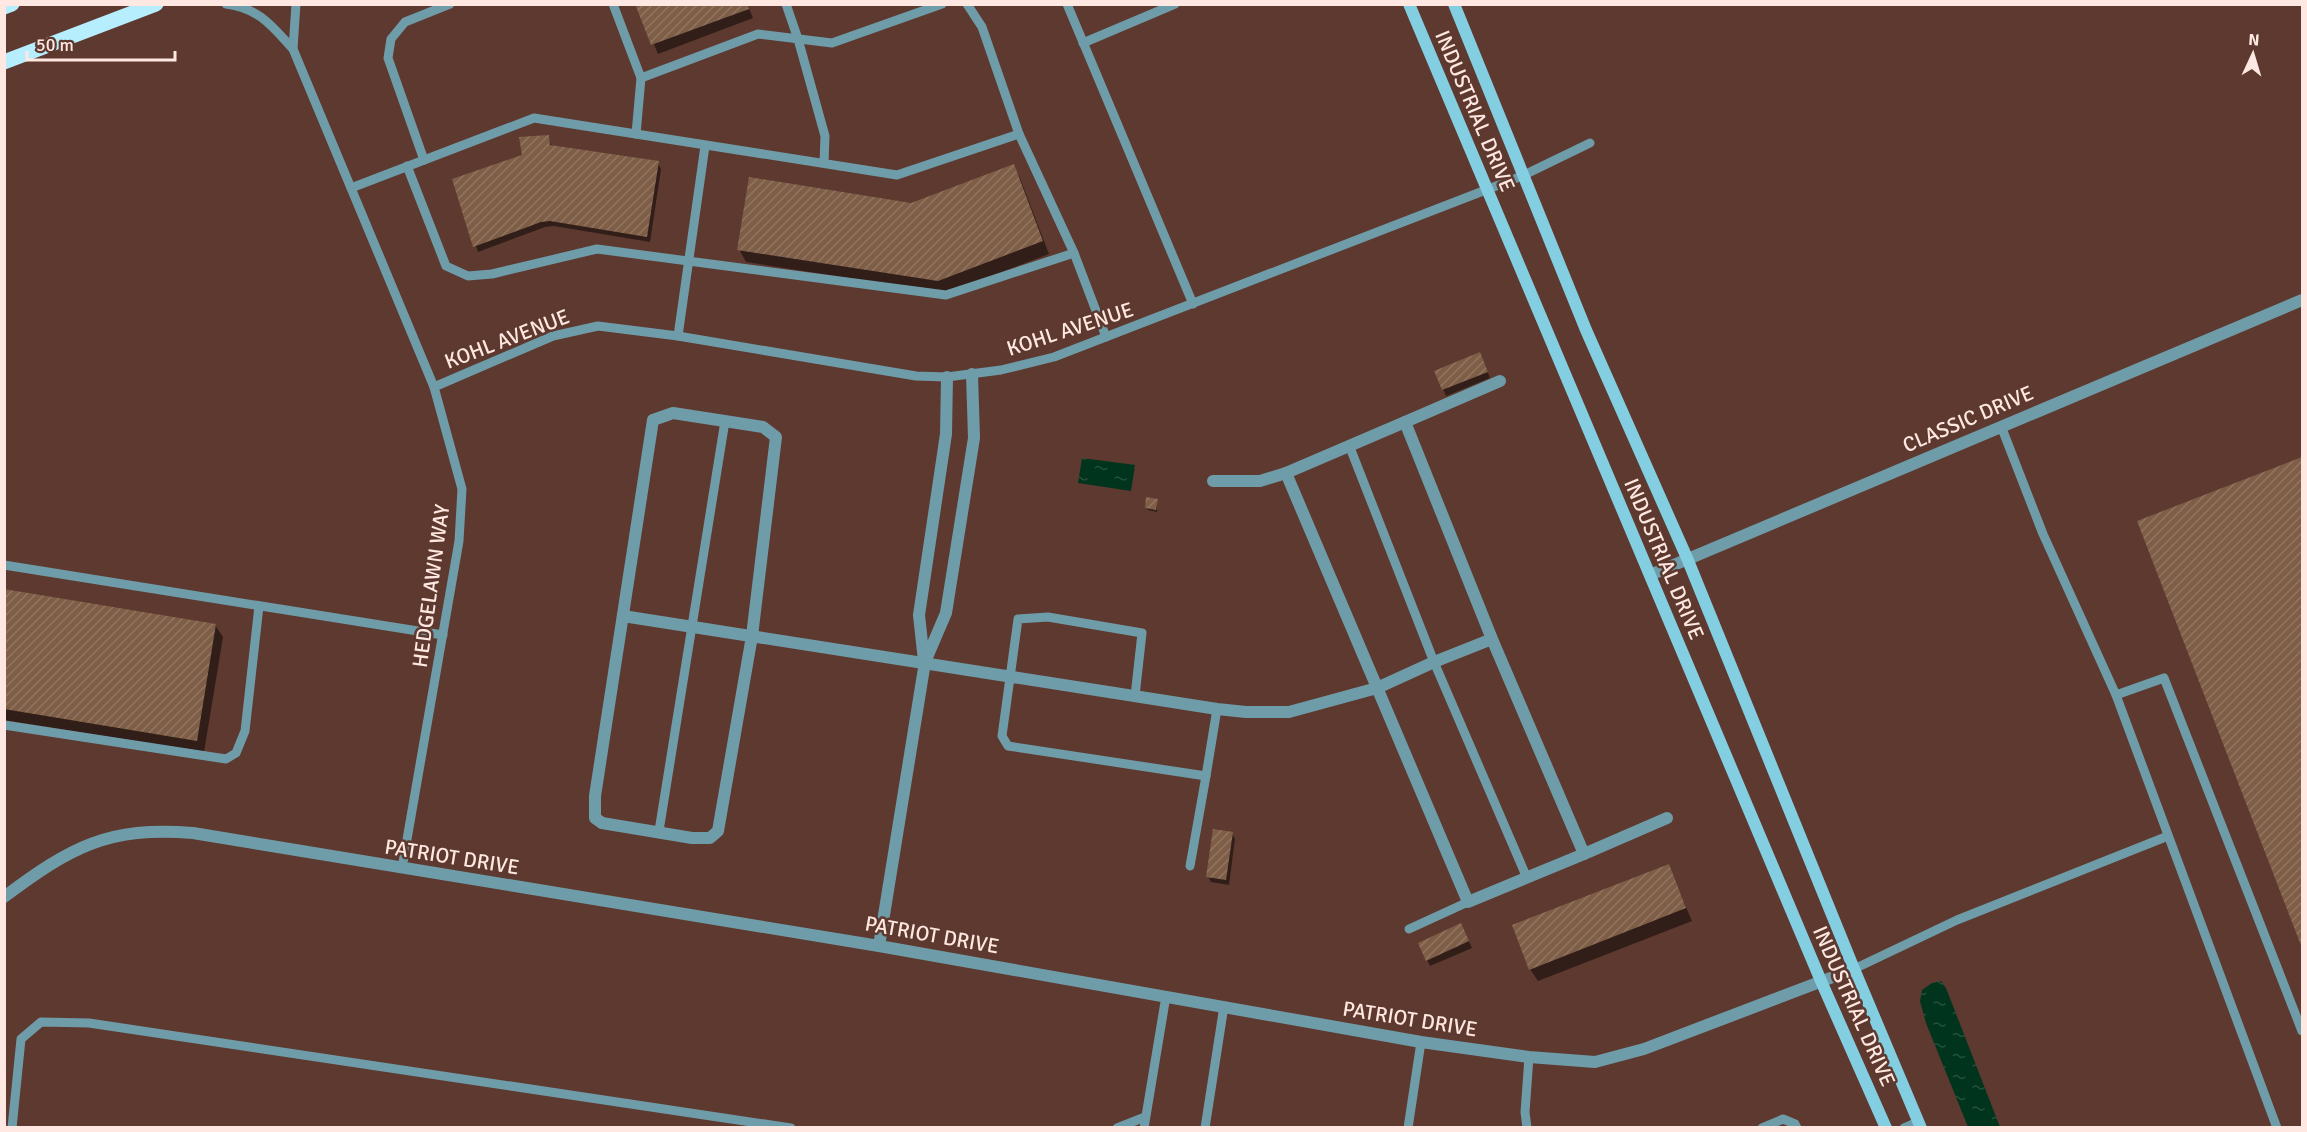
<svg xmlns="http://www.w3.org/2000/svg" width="2307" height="1132" viewBox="0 0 2307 1132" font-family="Signika,sans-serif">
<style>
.water{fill:url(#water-ripples)}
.shadow{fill:#0007}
.building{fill:url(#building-hatch)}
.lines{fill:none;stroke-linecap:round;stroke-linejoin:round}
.lane{stroke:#6f9ca9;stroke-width:9}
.street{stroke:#6f9ca9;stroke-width:12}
.secondary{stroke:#84cee2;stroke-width:12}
.primary{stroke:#b7eefd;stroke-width:15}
.labels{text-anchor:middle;stroke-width:5;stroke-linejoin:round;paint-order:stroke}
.street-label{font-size:21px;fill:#ffe8e1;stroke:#5d392f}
</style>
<defs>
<pattern id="water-ripples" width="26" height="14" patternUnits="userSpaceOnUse" patternTransform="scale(1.5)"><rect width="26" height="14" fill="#00341c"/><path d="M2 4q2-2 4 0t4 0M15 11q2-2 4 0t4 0" fill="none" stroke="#26513d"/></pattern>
<pattern id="building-hatch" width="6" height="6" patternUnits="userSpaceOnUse" patternTransform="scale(1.5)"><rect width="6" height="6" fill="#7e5e47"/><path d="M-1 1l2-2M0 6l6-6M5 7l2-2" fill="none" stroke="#917561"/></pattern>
</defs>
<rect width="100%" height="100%" fill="#5d392f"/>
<g class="water">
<path d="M1082,458l53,7 -4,26 -53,-8z"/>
<path d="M1941,981l5,7 54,139h-32l-42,-104 -6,-22 2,-11 10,-7z"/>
</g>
<g class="shadow">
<path d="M637,4h110l6,14 -95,36z"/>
<path d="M548,137l4,10 106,16 3,6 -11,73 -96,-16 -9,1 -67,25 -24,-72 70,-24z"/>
<path d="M1013,166l7,12 29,76 -104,39 -199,-31 -7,-13 173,-44z"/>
<path d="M1483,360l7,18 -44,18 -10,-24z"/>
<path d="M2302,459v485l-163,-422z"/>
<path d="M1157,500v12l-9,-2 -2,-2z"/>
<path d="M4,591l211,34 8,12 -19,115 -200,-32z"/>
<path d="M1232,834l3,5 -6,46 -18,-3 -3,-6z"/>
<path d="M1668,866l24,55 -154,60 -8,-12z"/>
<path d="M1464,931l8,17 -42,18 -3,-6z"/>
</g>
<g class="building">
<path d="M635,4h112l2,5 -98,36z"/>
<path d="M549,135l1,10 109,16 -12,76 -97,-16 -9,1 -68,25 -21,-68 70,-24 -3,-18z"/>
<path d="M1014,164l29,77 -105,40 -201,-31 12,-73 162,26z"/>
<path d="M1480,352l8,20 -46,18 -8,-19z"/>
<path d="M2302,457v491l-165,-427z"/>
<path d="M1146,497l12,2 -2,11 -11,-2z"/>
<path d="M4,589l212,35 -19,117 -193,-32z"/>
<path d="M1213,829l20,3 -7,48 -20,-3z"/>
<path d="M1669,864l17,44 -157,62 -17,-45z"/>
<path d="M1461,923l8,18 -43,20 -8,-18z"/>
</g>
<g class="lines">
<g class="lane">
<path d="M226,4c33,4 46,22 67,45l141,338 28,102 -3,52 -57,327"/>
<path d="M613,4l28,74"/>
<path d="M786,4l12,35 27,97 -1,27"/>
<path d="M967,4l15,23 37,107"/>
<path d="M1067,4l126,300"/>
<path d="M1083,43l92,-39"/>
<path d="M293,49l3,-45"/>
<path d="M636,134l5,-56 117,-44 74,9 110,-39"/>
<path d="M424,160l-36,-102 3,-19 14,-17 45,-18"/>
<path d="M407,166l39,100 22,10 24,-2 105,-25 349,46 128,-42"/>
<path d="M351,188l183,-70 363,57 122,-41 55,119 32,84"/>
<path d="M678,336l27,-190"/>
<path d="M434,387l119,-51 45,-10 80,10 238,40 31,1 54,-7 53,-13 468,-181 68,-33"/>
<path d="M2001,426l42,108 73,161 161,433"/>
<path d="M1349,445l85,217 93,216"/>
<path d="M4,565l439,70"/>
<path d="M2116,695l48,-17 138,353"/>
<path d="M1135,696l7,-63 -94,-16 -30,2 -16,117 6,10 198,30 11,-67"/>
<path d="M4,725l222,34 10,-6 9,-22 14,-125"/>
<path d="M659,831l66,-410"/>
<path d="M1190,866l16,-90"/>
<path d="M1409,929l59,-27"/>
<path d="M1854,969l103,-49 211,-84"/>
<path d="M12,1128l9,-89 20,-17 48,1 702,105"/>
<path d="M1117,1128l28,-11"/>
<path d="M1144,1128l22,-132"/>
<path d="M1205,1128l19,-122"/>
<path d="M1408,1128l13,-86"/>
<path d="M1527,1128l-2,-16 4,-55"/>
<path d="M1762,1128l21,-9 12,5 2,4"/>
<path d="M1904,1128l14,-6"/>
</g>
<g class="street">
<path d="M673,413l90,14 13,10 -24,199 -34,195 -8,7h-18l-90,-15 -7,-5v-22l58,-376z"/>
<path d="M1405,422l95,-41"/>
<path d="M1213,481h47l26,-8"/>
<path d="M1650,575l652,-275"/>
<path d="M623,616l594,93 29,3h43l88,-24 57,-26 58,-23 -87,-217 -119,51 182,429 116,-48 -92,-215"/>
<path d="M924,661l-5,-46 27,-181 1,-57"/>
<path d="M1584,854l83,-36"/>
<path d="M4,897c67,-50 104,-71 189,-64l686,113 542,96 108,15 66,5 49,-13 210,-80"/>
<path d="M879,946l46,-284 21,-49 28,-175 -2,-64"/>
</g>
<g class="secondary">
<path d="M1409,4l412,977 65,147"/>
<path d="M1454,4l132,326 101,228 167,411 67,159"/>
</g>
<g class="primary">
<path d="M4,7l8,-3"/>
<path d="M4,62l152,-58"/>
</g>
</g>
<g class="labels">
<g class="street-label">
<text transform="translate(1475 111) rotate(67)" y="7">INDUSTRIAL DRIVE</text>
<text transform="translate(1070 329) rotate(-18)" y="7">KOHL AVENUE</text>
<text transform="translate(507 339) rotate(-21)" y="7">KOHL AVENUE</text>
<text transform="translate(1968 419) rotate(-23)" y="7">CLASSIC DRIVE</text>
<text transform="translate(1664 559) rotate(67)" y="7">INDUSTRIAL DRIVE</text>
<text transform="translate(431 586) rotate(-82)" y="7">HEDGELAWN WAY</text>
<text transform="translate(452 857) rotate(9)" y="7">PATRIOT DRIVE</text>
<text transform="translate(932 935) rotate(10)" y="7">PATRIOT DRIVE</text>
<text transform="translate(1854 1006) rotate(66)" y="7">INDUSTRIAL DRIVE</text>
<text transform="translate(1410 1019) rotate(9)" y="7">PATRIOT DRIVE</text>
</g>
</g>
<rect width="2307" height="1132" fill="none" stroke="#ffe8e1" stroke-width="12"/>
<g transform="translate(2253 54) rotate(4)" stroke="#5d392f" stroke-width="4.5" paint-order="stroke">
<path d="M0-4.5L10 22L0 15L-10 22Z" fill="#ffe8e1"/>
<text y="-9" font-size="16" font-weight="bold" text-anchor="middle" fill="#ffe8e1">N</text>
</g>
<path d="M27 51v9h148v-9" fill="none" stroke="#ffe8e1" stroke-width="3"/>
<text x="36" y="51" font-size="18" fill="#ffe8e1" stroke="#5d392f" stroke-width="4.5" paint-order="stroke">50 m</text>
</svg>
